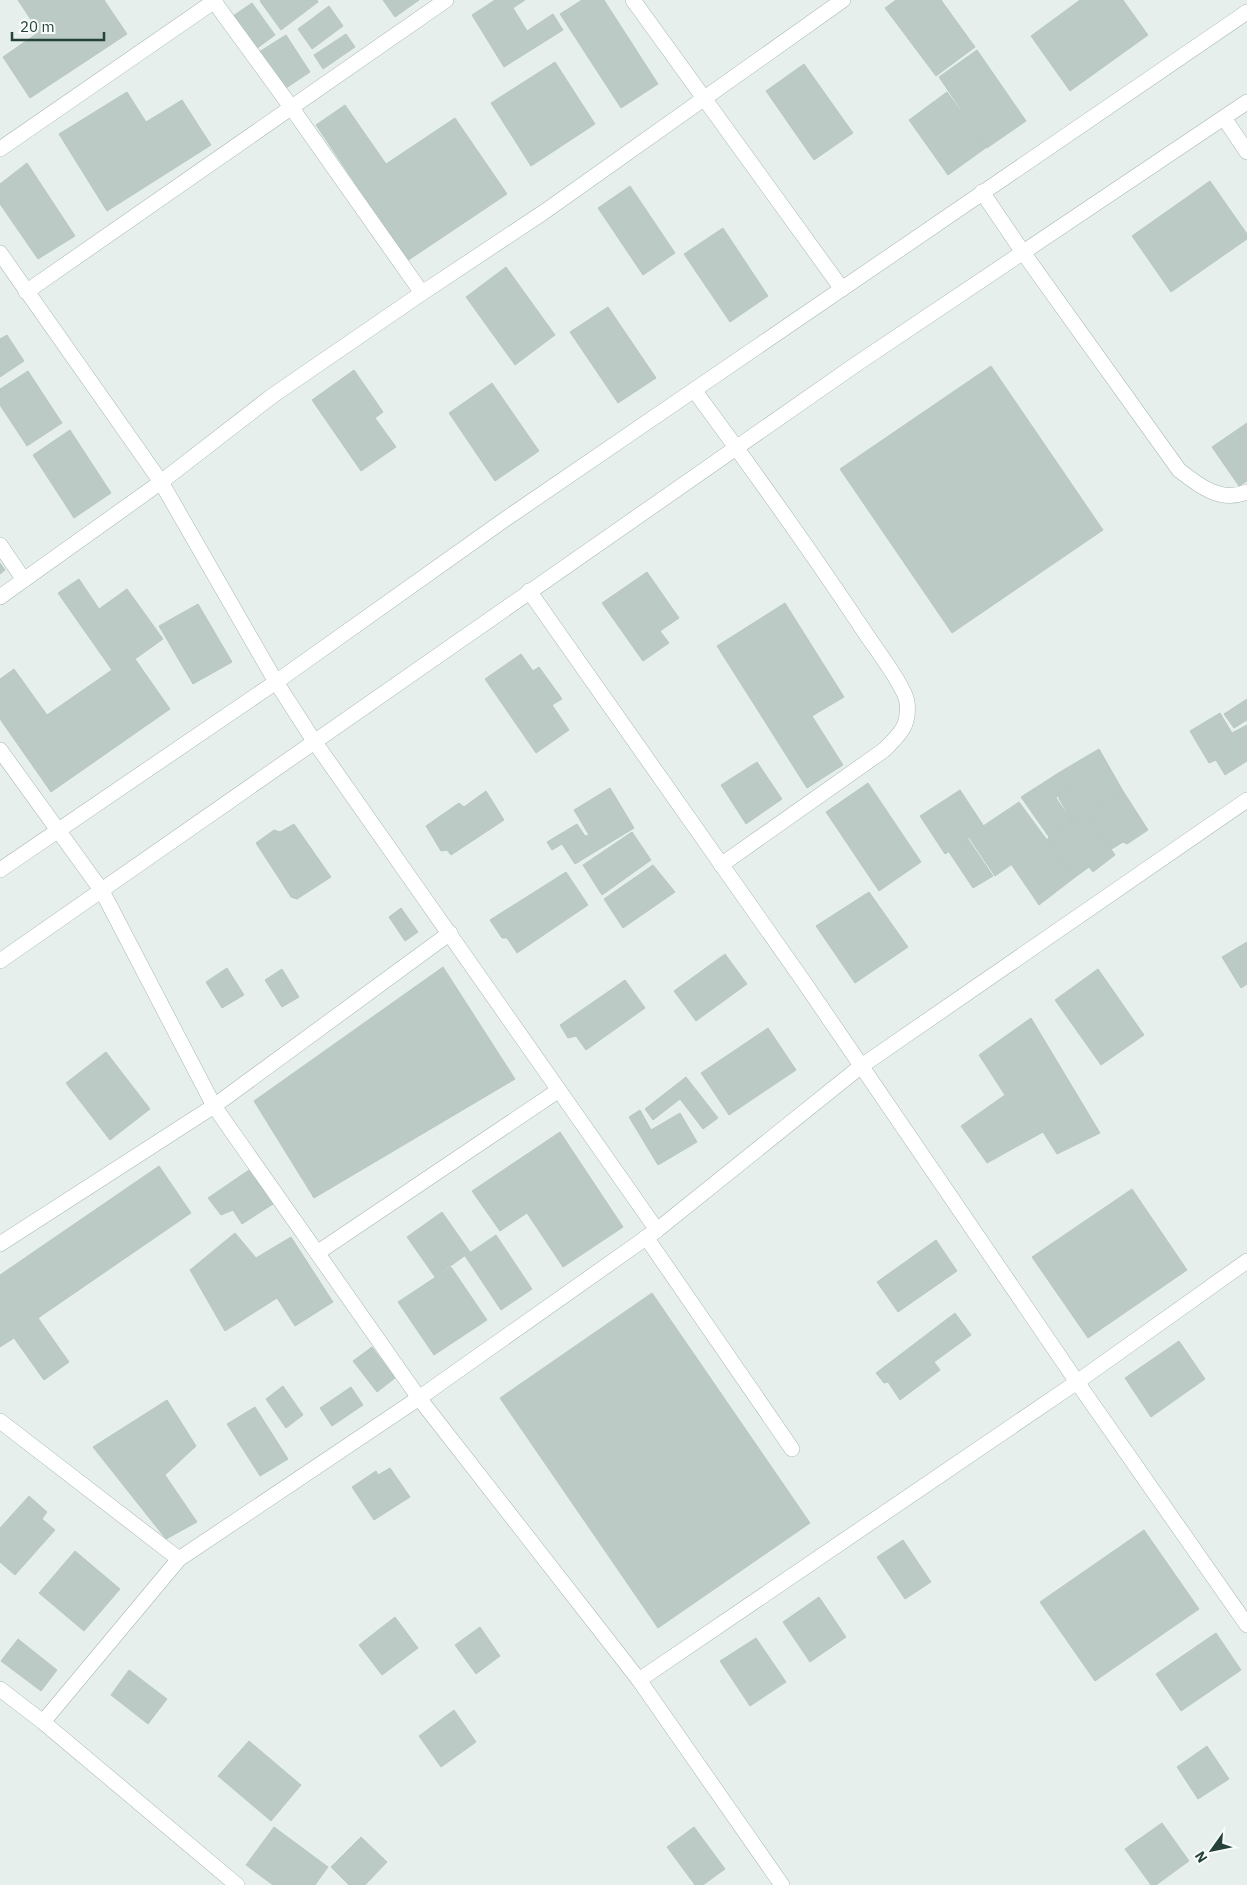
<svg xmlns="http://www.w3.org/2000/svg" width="1247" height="1885" viewBox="0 0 1247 1885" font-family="'IBM Plex Sans',sans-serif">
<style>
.building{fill:#bbcac4;stroke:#b8c9c2}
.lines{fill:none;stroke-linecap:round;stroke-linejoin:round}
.minor-casing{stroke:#a8b8b2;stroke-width:16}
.minor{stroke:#fff;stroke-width:15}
</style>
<rect width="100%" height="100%" fill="#e6efeb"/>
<g class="building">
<path d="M18,0h86l23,34 -97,64 -27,-41 36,-25z"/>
<path d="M261,0h56l1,2 -37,28 -21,-29z"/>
<path d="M383,0h36l-24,17z"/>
<path d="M495,0h30l-12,8 14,23 26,-17 10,16 -59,37 -32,-52z"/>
<path d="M582,0h22l54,84 -37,24 -61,-94z"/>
<path d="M896,0h45l34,47 -39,29 -51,-68z"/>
<path d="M1080,0h43l25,35 -78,56 -39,-55z"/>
<path d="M252,3l23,32 -19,14 -23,-33z"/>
<path d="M329,6l14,20 -31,23 -14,-20z"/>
<path d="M346,34l9,13 -32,22 -9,-14z"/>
<path d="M286,35l24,37 -27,18 -24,-38z"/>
<path d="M977,50l49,71 -39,27 -48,-71z"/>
<path d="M555,62l40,62 -64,42 -40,-63z"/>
<path d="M804,64l49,69 -39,27 -48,-69z"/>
<path d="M127,92l19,30 36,-22 29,45 -104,66 -48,-77z"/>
<path d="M947,92l40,55 -39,28 -39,-55z"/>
<path d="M345,105l41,59 69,-46 52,76 -100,67 -91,-136z"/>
<path d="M27,163l48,73 -37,23 -38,-55v-20z"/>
<path d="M1210,181l37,53v5l-76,53 -39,-56z"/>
<path d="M630,186l45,67 -32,22 -45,-67z"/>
<path d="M723,228l45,68 -38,26 -46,-68z"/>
<path d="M506,267l49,68 -40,30 -49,-68z"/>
<path d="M608,307l48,71 -38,25 -48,-71z"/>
<path d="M7,335l17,26 -24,16v-38z"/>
<path d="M991,366l112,164 -151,103 -112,-164z"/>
<path d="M354,370l29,42 -8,6 21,29 -35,24 -49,-71z"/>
<path d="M28,371l34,52 -35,23 -27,-41v-16z"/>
<path d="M492,383l47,68 -44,30 -46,-68z"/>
<path d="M1247,423v58l-8,5 -27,-39z"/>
<path d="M70,430l41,63 -37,25 -41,-63z"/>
<path d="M0,563l5,7 -5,4z"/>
<path d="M647,572l32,46 -19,13 9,12 -26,18 -41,-58z"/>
<path d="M79,579l20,30 28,-20 36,50 -28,20 35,50 -119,83 -51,-73v-40l14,-10 33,46 65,-45 -54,-77z"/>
<path d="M785,603l59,94 -32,19 31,49 -36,23 -90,-142z"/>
<path d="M198,604l34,58 -39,22 -34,-58z"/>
<path d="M521,654l12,17 6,-4 23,32 -10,6 17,25 -33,23 -51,-74z"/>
<path d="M1247,699v21l-13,8 -10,-14z"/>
<path d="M1220,713l12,20 15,-8v36l-22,14 -9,-15 -7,3 -19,-32z"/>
<path d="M1099,749l24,42 -51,30 -15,-26 13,-7 -10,-16z"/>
<path d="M757,762l25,37 -36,25 -25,-39z"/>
<path d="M1060,772l10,16 -13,7 -1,3 16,23 -23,16 -28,-40z"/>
<path d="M868,783l53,79 -42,29 -53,-79z"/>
<path d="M610,788l24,40 -59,36 -13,-20 -10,6 -5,-8 30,-18 8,12 4,-1 -15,-25z"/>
<path d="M960,790l25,38 -17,8v3l-23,15 -25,-38z"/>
<path d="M486,791l18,29 -53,35 -4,-5 -6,1 -15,-25 33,-23 5,4z"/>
<path d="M1123,791l25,39 -21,14 -4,-2 -13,8 -23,-37z"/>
<path d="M1019,802l28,38 -52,36 -27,-40z"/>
<path d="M1087,813l28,42 -22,17 -4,-5 -15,11 -27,-38 2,-3 23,-16z"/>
<path d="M294,824l37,53 -34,22 -6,-2 -35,-54 18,-13 6,2z"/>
<path d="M632,832l19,28 -49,35 -19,-30z"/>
<path d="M968,839l25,37 -20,12 -24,-36z"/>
<path d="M1047,840l27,38 -35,27 -28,-41z"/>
<path d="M653,865l22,27 -52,36 -19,-29z"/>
<path d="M566,872l22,33 -71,48 -10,-15h-5l-12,-18z"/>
<path d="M869,892l39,55 -53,36 -39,-57z"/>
<path d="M401,908l17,24 -13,9 -16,-24z"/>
<path d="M1247,942v42l-6,4 -19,-31z"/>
<path d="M725,954l22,30 -51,37 -22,-30z"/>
<path d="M443,967l72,112 -201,119 -60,-97z"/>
<path d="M227,968l17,27 -22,13 -16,-26z"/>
<path d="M282,969l17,28 -17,10 -17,-27z"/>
<path d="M1098,969l46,66 -43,30 -46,-65z"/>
<path d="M625,980l20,28 -59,42 -10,-14 -8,2 -8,-13z"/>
<path d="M1031,1018l69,115 -43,21 -14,-22 -56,31 -26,-37 44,-31 -26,-40z"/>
<path d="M768,1028l28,42 -67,45 -28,-42z"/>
<path d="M106,1052l44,57 -40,31 -44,-57z"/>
<path d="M686,1077l32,41 -15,11 -23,-30 -27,21 -8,-11z"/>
<path d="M640,1110l11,20 29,-17 17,29 -39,23 -29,-48z"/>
<path d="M560,1132l63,95 -60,40 -36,-54 -27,18 -28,-40z"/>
<path d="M159,1166l32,47 -153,105 31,44 -25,18 -30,-42 -14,9v-72z"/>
<path d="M249,1170l24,34 -31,20 -9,-14 -12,5 -13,-17z"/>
<path d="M1132,1189l55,81 -99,68 -56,-81z"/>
<path d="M442,1212l28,40 -35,25 -28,-40z"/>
<path d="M235,1233l21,25 35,-21 42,65 -38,24 -18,-28 -52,33 -35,-61z"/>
<path d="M496,1235l36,54 -31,21 -36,-54z"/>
<path d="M936,1240l21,31 -59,41 -21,-30z"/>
<path d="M451,1267l36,53 -53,35 -36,-53z"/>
<path d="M652,1293l158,230 -152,105 -158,-230z"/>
<path d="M955,1313l16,22 -37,27 6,8 -40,30 -12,-18 -4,1 -8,-10z"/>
<path d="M1179,1341l26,38 -54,38 -26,-39z"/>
<path d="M372,1347l23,31 -18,14 -24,-31z"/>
<path d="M283,1386l20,29 -17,13 -20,-29z"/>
<path d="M351,1387l12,18 -31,21 -12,-18z"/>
<path d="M167,1400l29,46 -31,29 32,47 -31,17 -73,-92z"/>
<path d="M255,1407l33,52 -28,17 -33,-52z"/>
<path d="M390,1468l20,29 -36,23 -22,-33 24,-16 2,4z"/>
<path d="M29,1496l18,16 -5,7 13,11 -40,45 -15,-13v-34z"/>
<path d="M1144,1530l55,79 -104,72 -55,-79z"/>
<path d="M903,1540l28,42 -26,17 -28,-42z"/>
<path d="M75,1551l45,38 -36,42 -45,-38z"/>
<path d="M819,1597l27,40 -36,25 -27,-40z"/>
<path d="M395,1617l23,31 -36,27 -23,-30z"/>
<path d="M480,1627l20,29 -24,18 -21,-29z"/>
<path d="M1216,1633l25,37 -60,41 -25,-37z"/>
<path d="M756,1638l30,44 -36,24 -30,-45z"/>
<path d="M18,1639l39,31 -16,21 -40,-30z"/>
<path d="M129,1670l38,29 -19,25 -37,-29z"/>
<path d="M454,1710l22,32 -35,25 -22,-31z"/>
<path d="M249,1741l52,44 -30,36 -53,-45z"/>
<path d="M1207,1746l22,33 -31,20 -21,-32z"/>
<path d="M1162,1823l27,38 -33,24h-5l-26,-36z"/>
<path d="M274,1827l54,40 -13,18h-42l-27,-20z"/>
<path d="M694,1827l31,42 -22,16h-8l-28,-38z"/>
<path d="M361,1837l26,25 -22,23h-16l-18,-18z"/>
</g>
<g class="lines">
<g class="minor-casing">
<g id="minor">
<path d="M213,0l78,107 131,186"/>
<path d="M633,0l209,289"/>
<path d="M1224,118l23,34"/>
<path d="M0,149l216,-149"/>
<path d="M982,192l40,59 157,219c20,16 42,33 68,22"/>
<path d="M0,253l161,229 115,200 38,59 343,489"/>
<path d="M26,292l420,-292"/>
<path d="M694,390c59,80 117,161 172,244 10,15 39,53 41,68 3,24 -8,33 -23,48l-163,115"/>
<path d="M0,545l24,35"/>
<path d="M529,591l275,391 273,400 170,243"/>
<path d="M0,597l161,-115 111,-86 150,-103 122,-81 299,-212"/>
<path d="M0,750l102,141 112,215 205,292 220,282 438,-298 170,-121"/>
<path d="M0,870l276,-188 228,-162 190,-130 553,-378"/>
<path d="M0,961l855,-596 392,-263"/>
<path d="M646,1237l146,212"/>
<path d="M0,1244l214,-138 236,-173"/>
<path d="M317,1253l242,-163"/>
<path d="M0,1421l179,138"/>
<path d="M639,1680l143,205"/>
<path d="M0,1689l43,33 136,-163 240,-161 238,-168 203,-163 387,-267"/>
<path d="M43,1722l194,163"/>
</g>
</g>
<use href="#minor" class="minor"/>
</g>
<g transform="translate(1212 1850) rotate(237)" stroke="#f7fbf9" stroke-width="4" paint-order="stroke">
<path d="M0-4L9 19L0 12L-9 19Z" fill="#24423a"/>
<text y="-8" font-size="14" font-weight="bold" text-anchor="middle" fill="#24423a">N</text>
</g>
<path d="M12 32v8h92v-8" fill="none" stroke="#24423a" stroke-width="2.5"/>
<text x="20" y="32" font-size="15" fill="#24423a" stroke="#f7fbf9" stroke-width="4" paint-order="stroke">20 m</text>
</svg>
